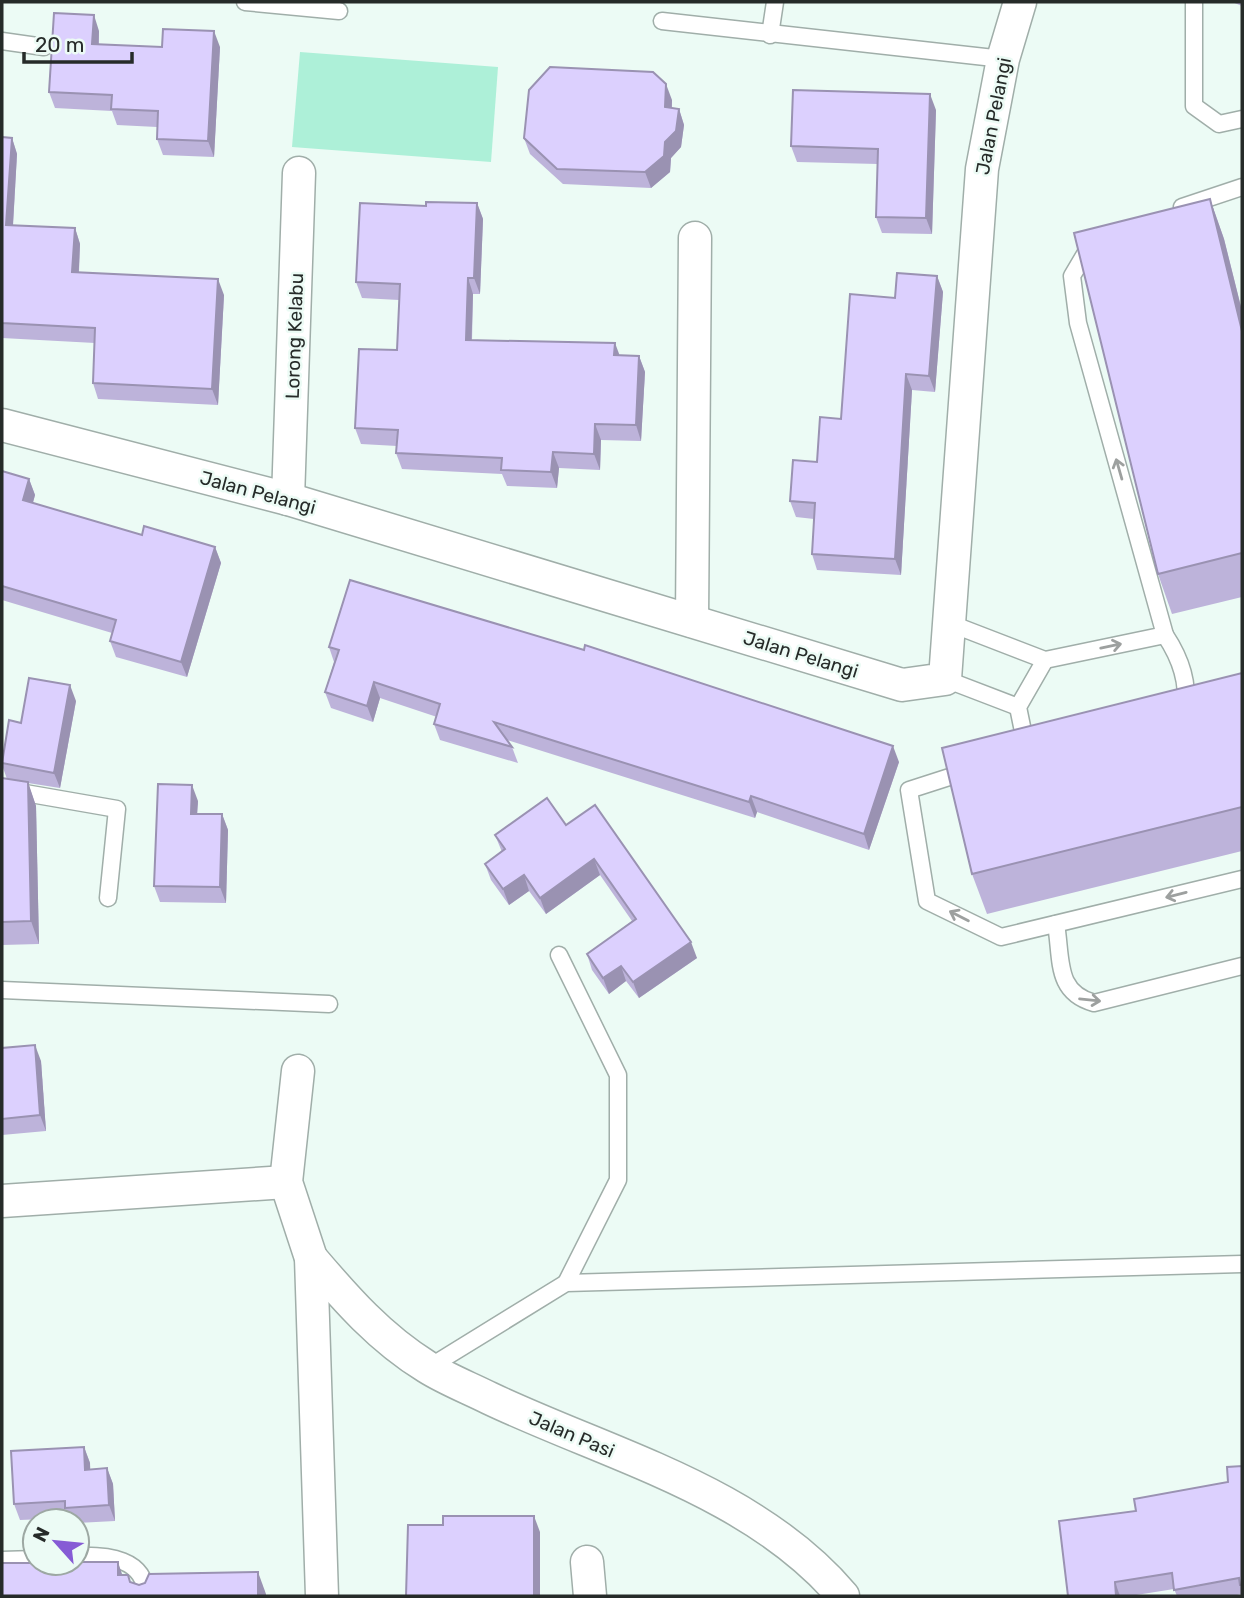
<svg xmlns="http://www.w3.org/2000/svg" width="1244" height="1598" viewBox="0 0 1244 1598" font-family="Rubik,sans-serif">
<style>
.green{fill:#adf0d8}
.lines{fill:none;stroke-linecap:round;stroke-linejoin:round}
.lane-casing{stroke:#a0aea9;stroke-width:19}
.street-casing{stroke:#a0aea9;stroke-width:35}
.lane{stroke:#fff;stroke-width:16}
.street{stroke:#fff;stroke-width:32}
.wall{fill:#bdb3da}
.shaded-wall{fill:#9a92b2}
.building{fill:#dcd0fe;stroke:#9a92b2;stroke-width:2}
.oneway{stroke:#9da09f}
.labels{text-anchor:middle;stroke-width:5;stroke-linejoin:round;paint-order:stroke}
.street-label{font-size:19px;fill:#262b29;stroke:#ecfbf5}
</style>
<rect width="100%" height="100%" fill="#ecfbf5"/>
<path class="green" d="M300,52l198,15 -7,95 -199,-15z"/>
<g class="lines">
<g class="lane-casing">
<g id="lane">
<path d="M245,2l94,9"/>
<path d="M1194,2v104l25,18 23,-5"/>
<path d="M662,21l341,38"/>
<path d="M770,35l5,-33"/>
<path d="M2,41l42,6"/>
<path d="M1182,207l60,-20"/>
<path d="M949,623l96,37 120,-25 -87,-312 -6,-47 19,-32"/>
<path d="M1165,635c14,21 24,47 20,73"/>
<path d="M945,679l73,28"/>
<path d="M1026,746l-8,-39 27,-47"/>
<path d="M968,771l-59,19 18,111 74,36 241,-58"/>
<path d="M2,789l115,20 -9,89"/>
<path d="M1056,924c6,36 -1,68 38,79l148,-37"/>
<path d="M559,955l59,120v105l-52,103"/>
<path d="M2,990l327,14"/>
<path d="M428,1368l138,-85 676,-19"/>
<path d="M77,1556c30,-1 69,2 69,40"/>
<path d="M2,1560l33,-1"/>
</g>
</g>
<g class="street-casing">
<g id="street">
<path d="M2,425l286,74 614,186 43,-6 37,-510 21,-110 17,-57"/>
<path d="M288,499l11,-326"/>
<path d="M692,621l3,-383"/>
<path d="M298,1071l-12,111 25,76 11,338"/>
<path d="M2,1201l284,-19"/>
<path d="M311,1258c35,41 69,80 116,109 19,12 42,21 62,31 120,57 265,93 354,198"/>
<path d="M587,1562l3,34"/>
</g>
</g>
<use href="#lane" class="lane"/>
<use href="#street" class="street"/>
</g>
<g class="wall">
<path d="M1232,2h10v4z"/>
<path d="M99,31v14l63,2h58l-6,110 -51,-2 -6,-16v-12l-40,-2 -5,-14 -57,-3 -6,-16z"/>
<path d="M672,100v8l7,1 5,16 -3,22 -10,11 -1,14 -19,16 -88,-4 -33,-30 -6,-16z"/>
<path d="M936,110l-4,124 -50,-1 -6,-16 2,-53 -81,-2 -6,-16z"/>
<path d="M2,137l10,1 5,16 -4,72 62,2 5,16 -1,28 145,23 -6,110 -120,-6 -5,-16 2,-40 -93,-5z"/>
<path d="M1210,199l14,40 18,72v286l-70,17 -14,-40z"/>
<path d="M477,203l6,16 -3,75h-7l-1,47 147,14 20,1 6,16 -4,69 -40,-1 -1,30 -41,-2 -2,20 -50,-2 -5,-12 -100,-5 -6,-16 1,-7 -36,-2 -6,-16 42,-78 2,-50 -37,-2 -6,-16 70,-76z"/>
<path d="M937,276l6,16 -8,100 -23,-2 -11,185 -84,-5 -5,-16 2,-35 -18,-2 -6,-16 27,-39 24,-43 54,-121z"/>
<path d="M2,471l27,8 6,16 -2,8 109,32 73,12 6,16 -34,114 -71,-20 -6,-16 2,-8 -110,-33z"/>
<path d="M329,647l570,115 -30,88 -112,-38 -2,6 -248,-78 5,7 6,16 -78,-23 -6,-16 3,-7 -57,-19 -7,24 -42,-14 -6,-16 9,-30z"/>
<path d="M1242,673v178l-255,63 -15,-40z"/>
<path d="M76,701l-16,87 -32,-5 8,23 3,138 -37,1v-167l5,1 -5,-14v-6l19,-36z"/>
<path d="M198,801l-1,13h25l6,16 -2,73 -66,-1 -6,-16z"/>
<path d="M566,825l131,133 -58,40 -13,-17 -17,13 -17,-24 -5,-16 45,-33 -32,-46 -54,39 -17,-23 -20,14 -18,-25 -6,-16 17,-12 -7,-17z"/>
<path d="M2,1048l39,13 5,70 -44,4z"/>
<path d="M84,1447l6,16v7l17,-2 6,16 2,37 -38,2v-2h-7l-1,-3 -49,2 -6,-16z"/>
<path d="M1242,1466v128l-10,2h-55l-3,-7 -44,7h-62l68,-85 92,-29z"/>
</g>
<g class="shaded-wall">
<path d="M94,15l5,16 -1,29 -6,-16z"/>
<path d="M214,31l6,16 -6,110 -6,-16z"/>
<path d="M666,84l6,16 -1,23 -6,-16z"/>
<path d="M930,94l6,16 -4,124 -6,-16z"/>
<path d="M679,109l5,16 -3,22 -10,11 -1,14 -19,16 -6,-16 20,-30z"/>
<path d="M12,138l5,16 -5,87 -6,-16z"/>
<path d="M1210,199l14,40 18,72v20z"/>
<path d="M477,203l6,16 -3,75 -6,-16z"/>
<path d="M75,228l5,16 -2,44 -6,-16z"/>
<path d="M937,276l6,16 -8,100 -6,-16z"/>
<path d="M468,278l5,16 -2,62 -5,-16z"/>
<path d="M218,279l6,16 -6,110 -6,-16z"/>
<path d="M615,343l6,16 -7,-4z"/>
<path d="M639,356l6,16 -4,69 -5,-16z"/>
<path d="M906,374l6,16 -11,185 -6,-16z"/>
<path d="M595,424l6,16 -1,30 -6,-16z"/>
<path d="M553,452l6,16 -2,20 -6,-16z"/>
<path d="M29,479l6,16 -6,21 -6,-16z"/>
<path d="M215,547l6,16 -34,114 -6,-15z"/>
<path d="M374,682l6,16 -7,24 -6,-16z"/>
<path d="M70,685l6,16 -16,87 -6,-15z"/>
<path d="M893,746l6,16 -30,88 -5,-16z"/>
<path d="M28,782l8,24 3,138 -8,-23z"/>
<path d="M192,785l6,16 -2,29 -5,-16z"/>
<path d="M751,796l6,16 -2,6 -6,-16z"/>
<path d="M222,814l6,16 -2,73 -6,-16z"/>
<path d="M594,859l6,16 -54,39 -6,-16z"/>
<path d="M524,875l5,16 -20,14 -6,-16z"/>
<path d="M691,942l6,16 -58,40 -6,-16z"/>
<path d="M621,966l5,15 -17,13 -6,-16z"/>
<path d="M35,1045l6,16 5,70 -6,-16z"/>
<path d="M84,1447l6,16 1,23 -6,-16z"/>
<path d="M107,1468l6,16 2,37 -6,-16z"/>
<path d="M534,1516l6,16v64h-6z"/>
<path d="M118,1562l7,21 -7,-8z"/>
<path d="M258,1572l8,22v2h-8z"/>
<path d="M1115,1582l5,14h-4z"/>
</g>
<g class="building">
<path d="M54,13l40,2 -2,29 70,3 1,-18 51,2 -6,110 -51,-2 1,-28 -47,-2 1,-14 -63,-3z"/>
<path d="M550,67l103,5 13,12 -1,23 14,2 -3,22 -11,11 -1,14 -19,16 -88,-3 -33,-31 5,-48z"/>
<path d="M793,90l137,4 -4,124 -50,-1 2,-68 -87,-3z"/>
<path d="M2,137l10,1 -6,87 69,3 -3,44 146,7 -6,110 -119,-6 2,-55 -93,-5z"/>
<path d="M1210,199l32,132v222l-84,21 -84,-341z"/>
<path d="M426,202l51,1 -3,75h-6l-2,62 149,3 -1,12 25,1 -3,69 -41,-1 -1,30 -41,-2 -2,20 -50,-2 1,-12 -106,-5 2,-23 -43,-2 4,-79 38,1 3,-66 -44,-2 4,-79 66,3z"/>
<path d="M897,273l40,3 -8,100 -23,-2 -11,185 -83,-5 3,-51 -25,-2 3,-41 24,2 3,-45 21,2 9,-125 45,4z"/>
<path d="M2,471l27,8 -6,21 119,35 2,-9 71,21 -34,115 -71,-21 6,-21 -114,-34z"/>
<path d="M350,580l234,70 1,-5 308,101 -29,88 -113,-38 -2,6 -255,-80 18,25 -78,-23 6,-20 -66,-22 -7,24 -42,-14 14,-42 -10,-3z"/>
<path d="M1242,673v134l-270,67 -30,-126z"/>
<path d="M29,678l41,7 -16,88 -52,-10 7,-43 12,3z"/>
<path d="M2,778l26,4 3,139 -29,1z"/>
<path d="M158,784l34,1 -1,29h31l-2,73 -66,-1z"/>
<path d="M547,798l19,27 29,-20 96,137 -58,40 -12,-16 -18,12 -16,-24 49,-35 -42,-60 -54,39 -16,-23 -21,14 -18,-25 20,-15 -10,-14z"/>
<path d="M35,1045l5,70 -38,4v-71z"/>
<path d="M84,1447l1,23 22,-2 2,37 -44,3v-7l-51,3 -3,-53z"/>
<path d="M1242,1466v119h-2l-1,-7 -65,12 -2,-17 -57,9 1,14h-48l-9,-75 77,-10 -2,-12 94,-17 -1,-15z"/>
<path d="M443,1516h91v80h-128l2,-71h35z"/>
<path d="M77,1562h41v13h10l2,7 9,3 6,-2 4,-9 109,-2v24h-256v-33h75z"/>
</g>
<defs><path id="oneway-shaft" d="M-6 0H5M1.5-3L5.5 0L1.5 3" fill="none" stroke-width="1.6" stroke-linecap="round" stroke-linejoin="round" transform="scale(1.75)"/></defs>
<g class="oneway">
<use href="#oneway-shaft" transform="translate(1119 469) rotate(-106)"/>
<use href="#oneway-shaft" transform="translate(1111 646) rotate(-12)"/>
<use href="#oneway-shaft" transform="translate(1176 895) rotate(166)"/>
<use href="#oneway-shaft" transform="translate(959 916) rotate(-153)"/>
<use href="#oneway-shaft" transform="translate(1090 1000) rotate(6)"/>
</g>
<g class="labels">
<g class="street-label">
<text transform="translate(993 116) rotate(-79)" y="7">Jalan Pelangi</text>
<text transform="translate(294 336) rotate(-88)" y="7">Lorong Kelabu</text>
<text transform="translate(258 492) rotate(15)" y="7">Jalan Pelangi</text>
<text transform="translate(801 654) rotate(17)" y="7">Jalan Pelangi</text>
<text transform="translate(572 1434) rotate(23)" y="7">Jalan Pasi</text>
</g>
</g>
<rect width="1244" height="1598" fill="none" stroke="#262b29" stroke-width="7"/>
<g transform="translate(56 1542) rotate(297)"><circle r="33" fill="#ecfbf5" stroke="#9da8a3" stroke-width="2"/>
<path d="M0-5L12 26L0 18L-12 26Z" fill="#865bd5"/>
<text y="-10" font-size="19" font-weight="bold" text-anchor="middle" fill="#262b29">N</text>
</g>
<path d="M24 52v10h108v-10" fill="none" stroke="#262b29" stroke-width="3.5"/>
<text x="35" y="52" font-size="21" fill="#262b29" stroke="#ecfbf5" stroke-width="5" paint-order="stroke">20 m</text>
</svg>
